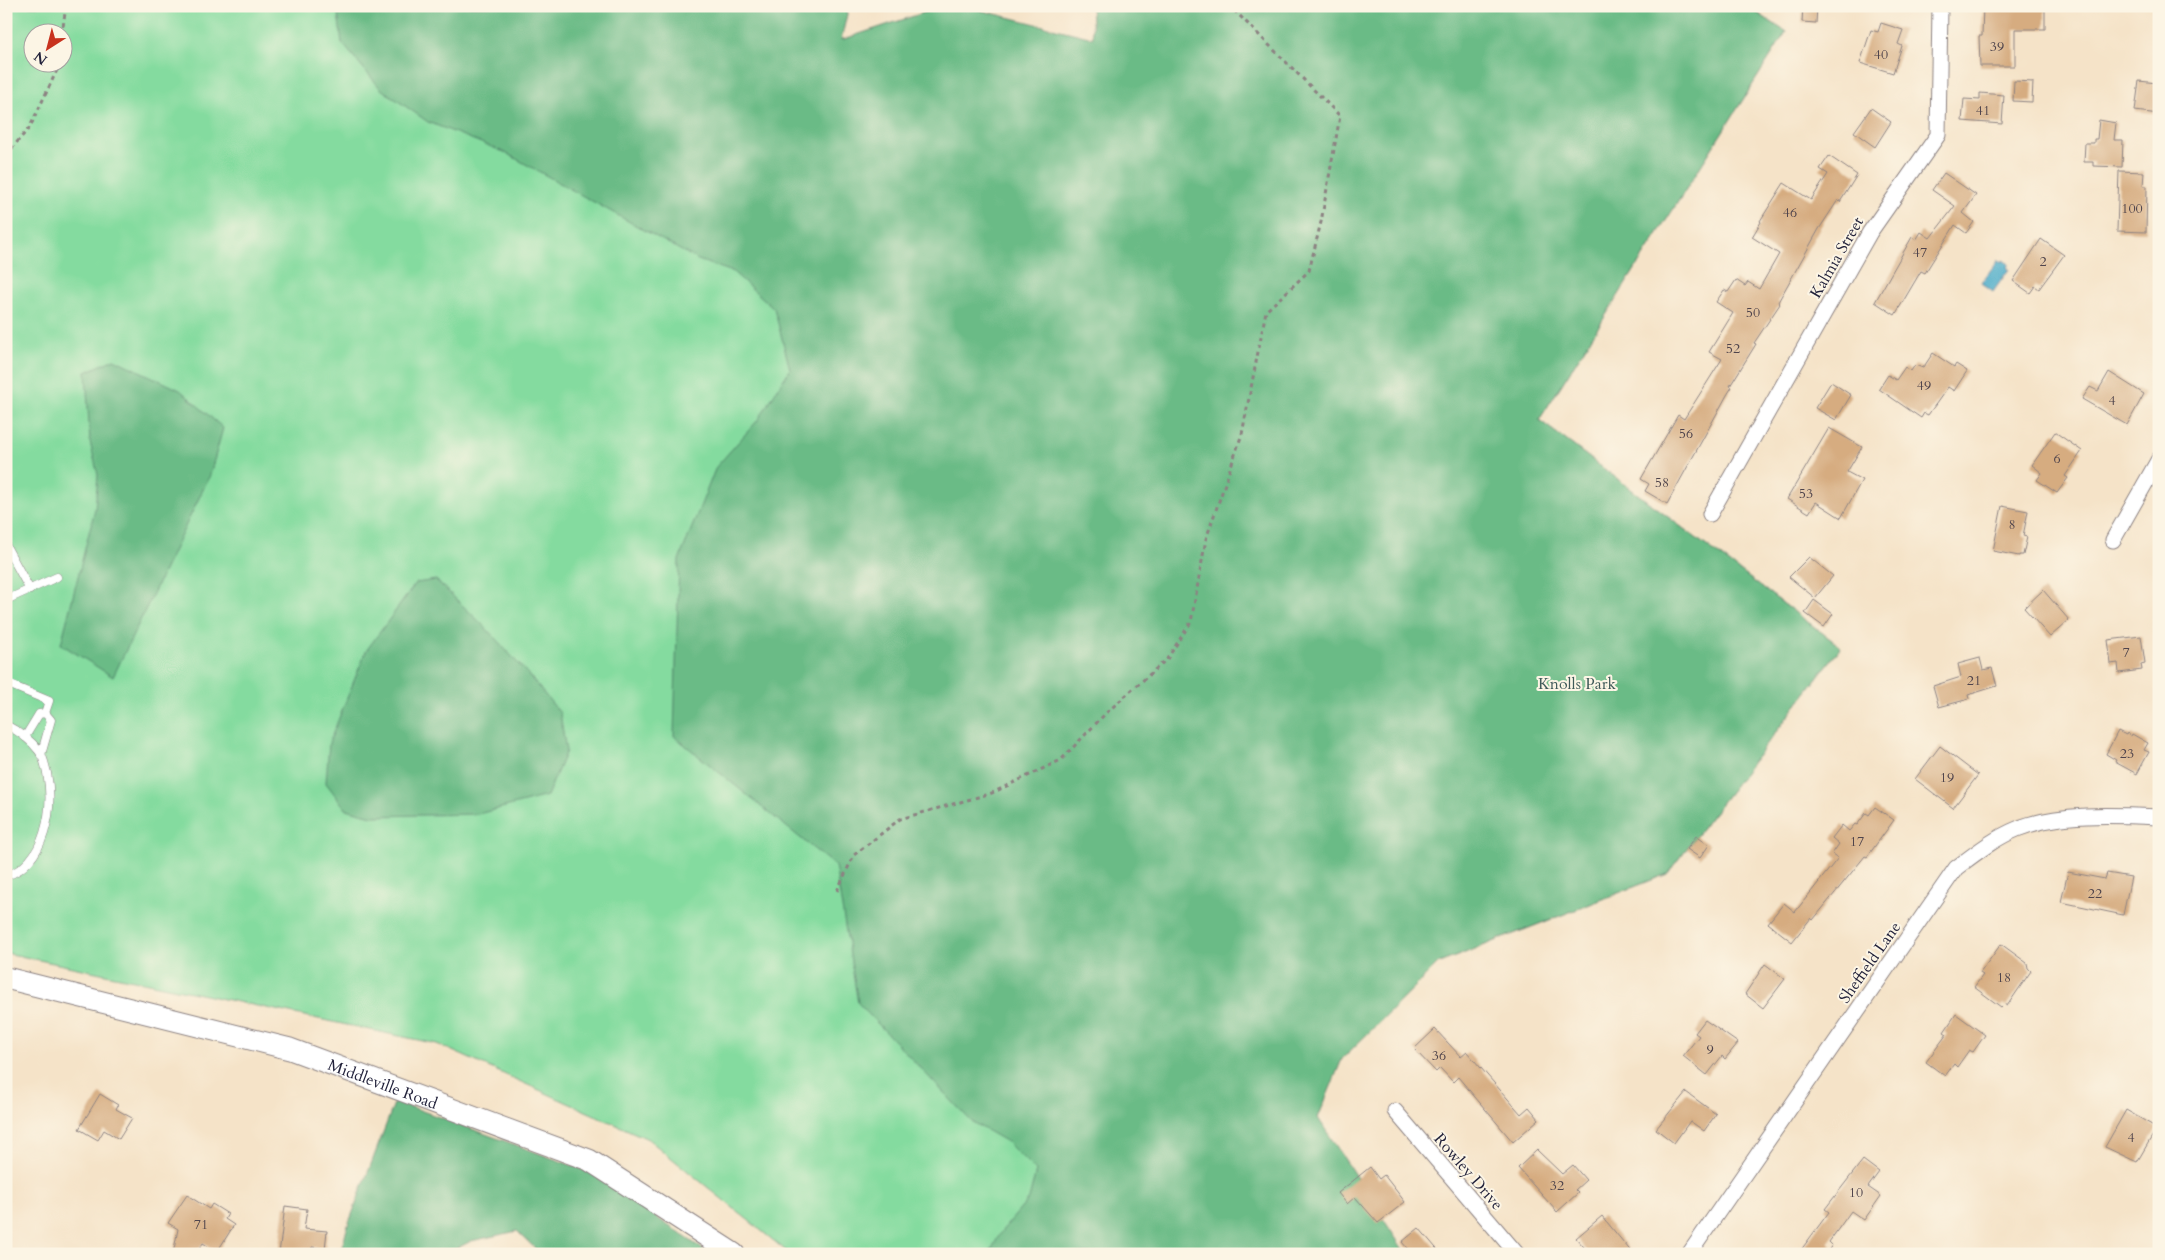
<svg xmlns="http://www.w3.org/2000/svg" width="2165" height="1260" viewBox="0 0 2165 1260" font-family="Cardo,serif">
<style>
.green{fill:#84db9f;stroke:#537e6d;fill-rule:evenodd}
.forest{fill:#6bbb86;stroke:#466e60}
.water{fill:#4aabc9;stroke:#366682}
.building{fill:#d6ac80}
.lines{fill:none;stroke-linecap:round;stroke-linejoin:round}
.lane-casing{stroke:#8c8282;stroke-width:9}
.street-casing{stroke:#8c8282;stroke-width:17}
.secondary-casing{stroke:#8c8282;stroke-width:23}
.path{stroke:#8c8282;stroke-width:3;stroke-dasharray:4 4;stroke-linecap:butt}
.lane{stroke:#fff;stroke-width:8}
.street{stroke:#fff;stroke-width:15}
.secondary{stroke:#fff;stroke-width:21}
.labels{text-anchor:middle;stroke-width:4;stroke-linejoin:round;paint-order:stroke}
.number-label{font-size:14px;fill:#4f444c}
.street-label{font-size:16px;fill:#22223b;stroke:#fcf5e5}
.park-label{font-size:16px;fill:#3f5a59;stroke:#fcf5e5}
</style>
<rect width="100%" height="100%" fill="#fcf5e5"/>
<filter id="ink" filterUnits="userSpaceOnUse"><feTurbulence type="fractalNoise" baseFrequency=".02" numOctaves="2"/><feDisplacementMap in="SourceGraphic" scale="10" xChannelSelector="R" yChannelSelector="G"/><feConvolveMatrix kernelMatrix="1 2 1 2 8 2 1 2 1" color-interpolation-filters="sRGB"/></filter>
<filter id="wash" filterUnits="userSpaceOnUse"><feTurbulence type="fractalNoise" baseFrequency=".0096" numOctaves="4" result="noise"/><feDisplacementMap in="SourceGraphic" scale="20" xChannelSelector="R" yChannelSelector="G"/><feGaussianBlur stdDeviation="1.12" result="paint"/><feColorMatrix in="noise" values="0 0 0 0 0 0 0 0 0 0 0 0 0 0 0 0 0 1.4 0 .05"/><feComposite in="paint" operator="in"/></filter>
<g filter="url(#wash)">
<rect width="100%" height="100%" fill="#f5e3c8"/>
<path class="green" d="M6,6h598l781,401 362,-401 39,26 -247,388 302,227 -174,227 -228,89 -99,94 -72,197h-478l-142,-115 -211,-95 -431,-91zM32,32h30v30h-30z"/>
<g class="forest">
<path d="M337,6h512l-8,34 103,-34h19l130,32 -2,-32h656l39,26 -247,388 302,227 -174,227 -228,89 -97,96 -24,59 88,136h-417l12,-22 28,-33 7,-28 -29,-29 -35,-20 -114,-119 -23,-137 -161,-130 5,-176 37,-93 42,-47 32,-51 -16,-61 -41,-36 -35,-12 -194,-108 -76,-30 -47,-33 -39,-46z"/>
<path d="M114,359l66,31 43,38 -13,47 -97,202 -52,-33 34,-135 3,-34 -8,-33 -4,-70z"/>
<path d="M436,580l47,45 44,48 33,40 6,38 -19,45 -69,18 -106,2 -26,-7 -20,-26 3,-40 37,-92 50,-68z"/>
<path d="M395,1101l195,71 120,82h-169l-24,-23 -46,10 -25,13h-106l8,-29z"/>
</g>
<path class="water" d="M1998,260l3,2 2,-2 6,4 -2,3 2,2 -16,23 -12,-9z"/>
<g id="blocks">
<g class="building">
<path d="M1803,6h14l-1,17 -14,-1z"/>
<path d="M1983,6h62v23h-30v37h-35l-1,-30h3z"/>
<path d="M1881,23l22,7 -5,14 4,2 -9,27 -33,-10 11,-33 7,2z"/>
<path d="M2014,81l19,1 -1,20 -19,-1z"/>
<path d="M2139,81l18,2 -1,8h3v23l-24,-3z"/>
<path d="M1980,93l24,2 -2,29 -40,-3 2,-22 16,1z"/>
<path d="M1871,108l20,14 -16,25 -21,-15z"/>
<path d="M2099,120l17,3 -2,17h9l-1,27 -29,-1v-4h-9l1,-19h9v-4h3z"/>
<path d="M1829,156l28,19 -17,27 -2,-2 -19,29 -41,73 2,2 -26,39 2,1 -26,42 2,1 -5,8 -60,109 -22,-13 4,-7 -8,-5 37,-64 6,4 38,-60 -13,-7 24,-39 -17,-11 8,-12 4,2 8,-12 9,6 3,-4 11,7 20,-35 -27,-17 9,-15 -1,-1 24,-38 27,17 17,-26 -8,-5z"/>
<path d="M2119,171l25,1 -1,14h4l-1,46 -29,-1z"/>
<path d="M1944,173l32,22 -13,18 11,9 -8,11 -11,-8 -30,48 -4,-2 -26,44 -20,-13 37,-65 4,3 5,-8 9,6 25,-32 -23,-16z"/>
<path d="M2041,239l23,16 -25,34 -4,-3 -5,7 -17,-12z"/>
<path d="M1933,353l21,14 2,-3 11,7 -13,20 -6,-4 -20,28 -4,-2 -3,5 -42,-29 9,-14 8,5 9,-13 6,4 4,-6 8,3z"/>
<path d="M2109,372l35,22 -17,31 -45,-26 8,-12 8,4z"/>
<path d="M1831,382l20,13 -15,25 -21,-12z"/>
<path d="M1829,428l33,19 -15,25 15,8 -21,38 -25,-16 -7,11 -22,-14z"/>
<path d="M2055,432l27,19 -17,25 3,2 -11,15 -20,-13 5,-7 -10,-8z"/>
<path d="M2002,506l26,5 -5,25 4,1 -4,18h-4v1l-26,-5z"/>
<path d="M1809,557l24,19 -18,22 -26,-21z"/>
<path d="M2043,590l26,30 -19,17 -26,-29z"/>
<path d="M1814,600l19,14 -9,13 -19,-14z"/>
<path d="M2141,636l4,27 -4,1 1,6 -23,3 -1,-10 -7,1 -3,-24z"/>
<path d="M1980,658l3,12 9,-2 5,18 -29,9 1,4 -30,8 -6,-21 28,-9 -3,-13z"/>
<path d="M2118,731l8,4 1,-2 4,3 1,-2 16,9 -4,7 5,2 -12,22 -22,-12 1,-2 -10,-6z"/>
<path d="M1940,746l38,29 -25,33 -38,-29z"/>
<path d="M1875,807l19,13 -27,37 -2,-1 -52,64 -2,-2 -19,24 -24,-19 16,-20 11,9 43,-54 -6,-4 7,-10 -7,-6 10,-13 7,6 6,-7 2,1 9,-12 3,2z"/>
<path d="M1696,836l13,9 -9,13 -13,-9z"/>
<path d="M2068,872l37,7 2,-6 24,4 -8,38 -62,-13z"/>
<path d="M2001,944l26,19 1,5 3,3 -24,35 -3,-2 -3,3 -27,-20 9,-12 -3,-2z"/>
<path d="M1765,964l20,15 -22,29 -18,-14z"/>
<path d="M1956,1014l29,21 -12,17 -4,-2 -12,17 -3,-3 -9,12 -19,-14 21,-28 -3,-2z"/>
<path d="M1705,1020l33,23 -13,16 -3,-3 -15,19 -24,-19 16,-20 -4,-3z"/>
<path d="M1435,1029l26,28 6,-5 54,62 8,-7 10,12 -26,23 -55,-65 -5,5 -13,-14 -4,4 -22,-23z"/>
<path d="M1686,1092l30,22 -12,17 -14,-10 -16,22 -18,-14z"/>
<path d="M100,1094l18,11 -2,4 16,9 -13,21 -15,-9 -6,10 -19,-11z"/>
<path d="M2126,1110l31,18 -20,34 -32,-15z"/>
<path d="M1537,1150l25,24 11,-9 13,15 -11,10 3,3 -21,19 -39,-44z"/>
<path d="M1863,1160l16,12 -11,15 13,9 -17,24 -13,-9 -22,31 3,3 -6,9h-28l31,-42 -4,-3z"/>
<path d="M1370,1167l9,12 5,-4 21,27 -27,21 -23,-26 -8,7 -9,-11z"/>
<path d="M187,1195l22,14 3,-5 16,10 -3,5 9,6 -17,27 -14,-9 -7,11h-23l5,-25 -10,-6z"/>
<path d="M285,1206l22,3 -3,20 23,2 -2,18 -13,-2 -1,7h-32z"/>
<path d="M1602,1216l31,38h-43l-14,-16z"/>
<path d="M1419,1228l22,26h-29l-10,-12z"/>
</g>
</g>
</g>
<g filter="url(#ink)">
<use href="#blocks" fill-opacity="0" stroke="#8c8282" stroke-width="1"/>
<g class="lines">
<g class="lane-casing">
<g id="lane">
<path d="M6,546l24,44"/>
<path d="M6,600l51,-23"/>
<path d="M6,683l43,18 -4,12"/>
<path d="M6,725c12,6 25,15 33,26 5,6 6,15 8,22 7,35 -1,90 -41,103"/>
<path d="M25,737l14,-23 6,-1 6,7 -10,35"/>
</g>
</g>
<g class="street-casing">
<g id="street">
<path d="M1710,514l160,-282 68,-97 2,-129"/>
<path d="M2113,540l46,-81"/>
<path d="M1395,1111l122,143"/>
<path d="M1689,1254l267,-386c20,-15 39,-30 61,-39 40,-17 99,-14 142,-12"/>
</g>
</g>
<g class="secondary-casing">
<g id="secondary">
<path id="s1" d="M6,978l284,71 299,111 145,94"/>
</g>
</g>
<g class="path">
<path d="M62,34l4,-28"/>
<path d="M6,155l24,-28 28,-59 1,-6"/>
<path d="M837,891l17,-36 46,-36 92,-26 69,-33 45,-47 61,-54 24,-37 15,-83 36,-105 24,-123 43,-40 12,-49 19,-106 -110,-110"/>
</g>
<use href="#lane" class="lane"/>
<use href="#street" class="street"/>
<use href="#secondary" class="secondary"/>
</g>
</g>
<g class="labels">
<g class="number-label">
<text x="1997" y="51">39</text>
<text x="1881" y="59">40</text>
<text x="1983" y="115">41</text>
<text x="2132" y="213">100</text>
<text x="1790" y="217">46</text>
<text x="1920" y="257">47</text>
<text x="2043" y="266">2</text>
<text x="1753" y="317">50</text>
<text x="1733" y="353">52</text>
<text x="1924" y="390">49</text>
<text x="2112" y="405">4</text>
<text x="1686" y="438">56</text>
<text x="2057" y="463">6</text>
<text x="1662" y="487">58</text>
<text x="1806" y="498">53</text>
<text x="2012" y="529">8</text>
<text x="2126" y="657">7</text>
<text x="1974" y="685">21</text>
<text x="2127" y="758">23</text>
<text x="1947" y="782">19</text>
<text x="1857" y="846">17</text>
<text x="2095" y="898">22</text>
<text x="2004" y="982">18</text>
<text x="1710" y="1054">9</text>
<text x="1439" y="1060">36</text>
<text x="2131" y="1142">4</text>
<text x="1557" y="1190">32</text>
<text x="1856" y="1197">10</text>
<text x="201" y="1229">71</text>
</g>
<g class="street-label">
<text transform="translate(1836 257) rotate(-60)" y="6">Kalmia Street</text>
<text transform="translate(1869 962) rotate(-55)" y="6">Sheffield Lane</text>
<text dy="6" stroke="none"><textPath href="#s1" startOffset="392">Middleville Road</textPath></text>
<text transform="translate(1469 1171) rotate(49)" y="6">Rowley Drive</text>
</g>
<g class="park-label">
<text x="1577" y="689">Knolls Park</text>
</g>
</g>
<rect width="2165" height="1260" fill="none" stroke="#fcf5e5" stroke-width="25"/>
<g transform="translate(48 48) rotate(216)"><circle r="24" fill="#fcf5e5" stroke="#a5a1a1"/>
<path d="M0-4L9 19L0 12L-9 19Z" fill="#c8321e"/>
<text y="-8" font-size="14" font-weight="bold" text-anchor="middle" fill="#22223b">N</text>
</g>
</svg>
